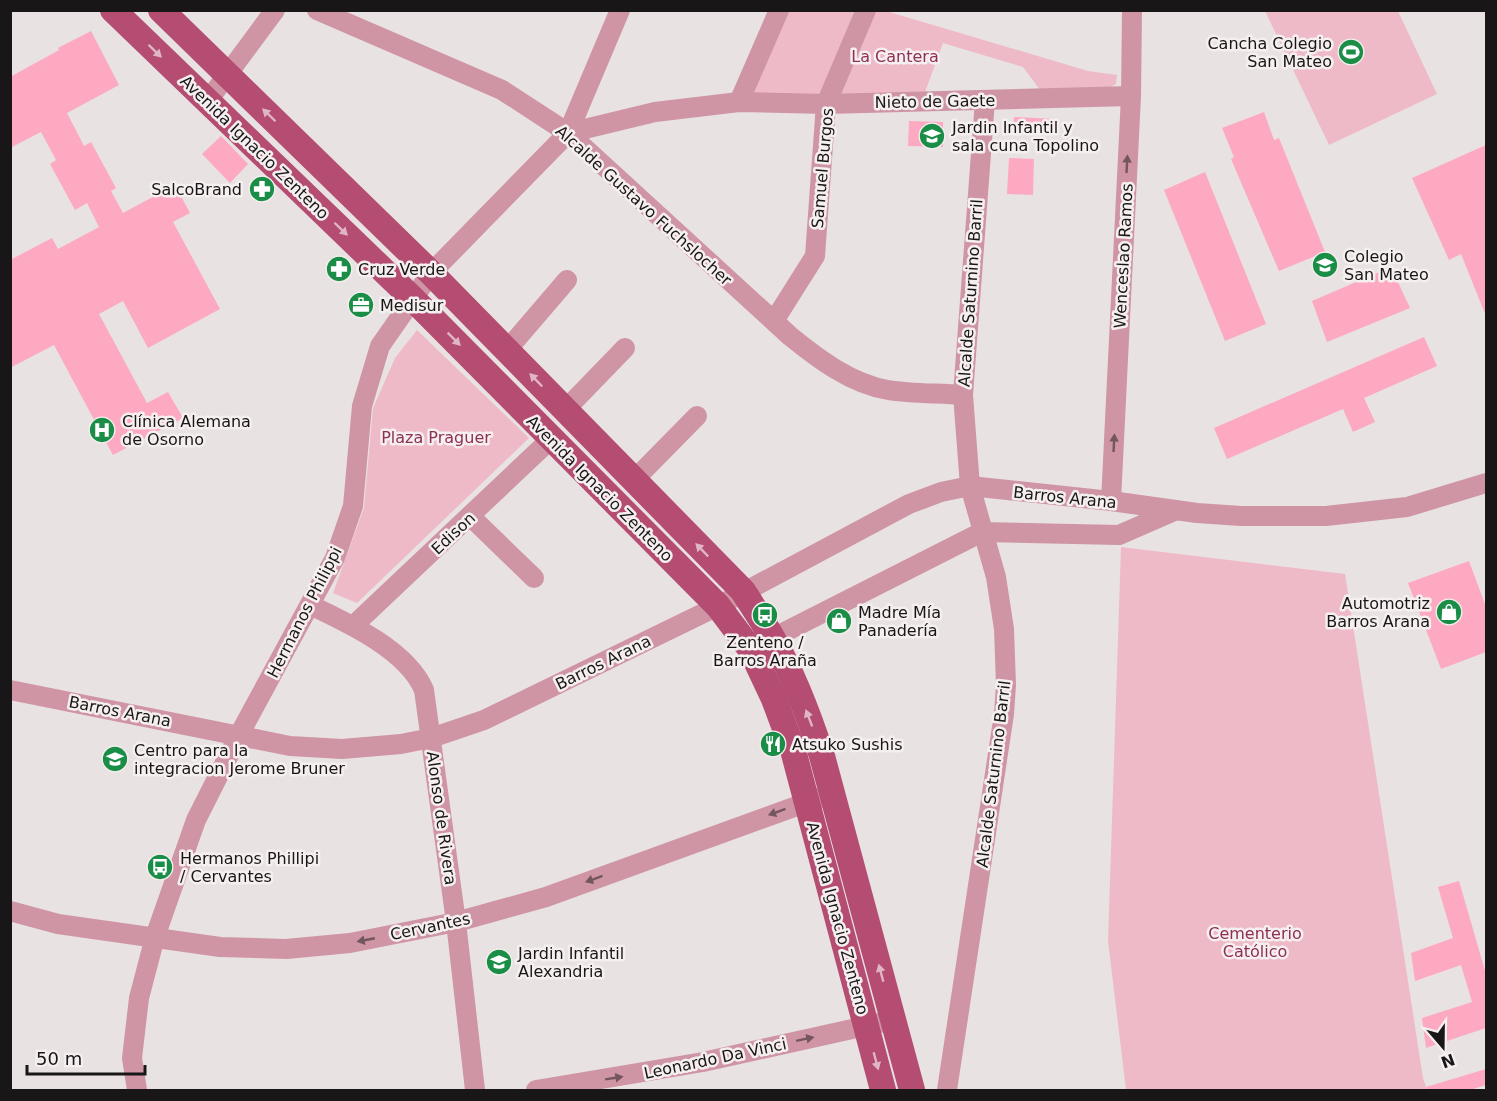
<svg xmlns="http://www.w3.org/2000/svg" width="1497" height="1101" viewBox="0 0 1497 1101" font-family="'DejaVu Sans',sans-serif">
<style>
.green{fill:#eebac8}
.building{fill:#fca9c1}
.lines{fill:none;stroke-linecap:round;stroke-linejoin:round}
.minor{stroke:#cf95a5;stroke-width:20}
.major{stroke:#b44d71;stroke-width:26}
.oneway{fill:#dfb6c4}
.oneway2{fill:#74565e}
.labels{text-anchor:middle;stroke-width:5;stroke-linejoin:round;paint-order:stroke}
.poi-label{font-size:16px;fill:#191617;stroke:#f6eff0;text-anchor:start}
.park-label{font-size:16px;fill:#8e2f53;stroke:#f6eff0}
.street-label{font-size:16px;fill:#191617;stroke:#f6eff0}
</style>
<rect width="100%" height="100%" fill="#e9e2e3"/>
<g class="green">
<path d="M784,11h76l-37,88 -71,-4z"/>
<path d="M872,11h14l202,60 29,4 -1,9 -6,3 -70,3 -17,-23 -80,-24 -19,52 -81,2 -8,-6z"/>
<path d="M1265,11h133l39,83 -108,51z"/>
<path d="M417,330l112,108 -172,165 -24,-10 31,-85 9,-100 22,-50z"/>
<path d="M1121,547l224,27 78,504 4,12h-301l-18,-149z"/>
</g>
<g class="building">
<path d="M91,31l28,54 -52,28 17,33 7,-4 25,46 -5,3 12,22 52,-28 15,28 -17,9 47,87 -72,39 -25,-47 -24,13 48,89 21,-11 15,26 -70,37 -59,-110 -44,23v-108l42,-22 6,11 41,-22 -12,-24 -12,7 -25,-46 6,-4 -15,-28 -31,16v-71l49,-27 -1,-2z"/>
<path d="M1264,112l10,28 5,-2 46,114 -46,19 -48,-112 3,-2 -12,-29z"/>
<path d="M1014,117l41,2 -1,14 -41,-1z"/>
<path d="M909,121l34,1v25l-35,-1z"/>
<path d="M221,136l27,28 -18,19 -28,-29z"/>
<path d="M1486,145v171l-25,-62 -12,6 -37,-82z"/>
<path d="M1009,158l25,1 -1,36 -26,-1z"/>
<path d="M1205,172l61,152 -41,17 -61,-151z"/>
<path d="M1391,267l19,41 -83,34 -15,-41z"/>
<path d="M1424,337l13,29 -73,32 11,24 -22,10 -10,-23 -116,50 -13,-31z"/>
<path d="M1469,561l17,46v45l-45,17 -33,-86z"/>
<path d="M1459,881l27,93v54l-60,20 -4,-30 50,-16 -11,-37 -46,16 -4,-28 42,-15 -15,-51z"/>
<path d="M1486,1069v16l-16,5h-43l-1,-3z"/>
</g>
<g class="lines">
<g class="minor">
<path d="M317,10l185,80 66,43 222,203c27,22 61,48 98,54 24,4 50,3 75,5"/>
<path d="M207,102l68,-92"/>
<path d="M739,102l40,-92"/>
<path d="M568,133l52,-123"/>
<path d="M774,321l41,-65 11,-152 40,-94"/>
<path d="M507,350l60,-70"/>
<path d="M565,410l60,-62"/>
<path d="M634,480l63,-64"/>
<path d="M1111,501l20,-405 1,-86"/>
<path d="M470,516l64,62"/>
<path d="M310,605c38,18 97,45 114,85l32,232 19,168"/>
<path d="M353,626l199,-188"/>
<path d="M761,644l221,-112 137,3 55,-24"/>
<path d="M10,690l280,56 52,3 59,-5 30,-6 53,-18 234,-114 191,-102 32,-12 29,-6 141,15 86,12 44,3h85l81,-9 79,-24"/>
<path d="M10,911l48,13 162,23 66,2 64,-6 106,-21 90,-25 273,-99"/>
<path d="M137,1090l-5,-32 7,-60 16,-61 41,-117 43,-85 96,-177 18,-52 9,-100 18,-60 51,-73 137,-140 87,-21 84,-10 87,2 305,-8"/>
<path d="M536,1090l167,-28 190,-42"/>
<path d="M947,1090l57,-376 2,-29 -2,-56 -8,-52 -26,-91 -7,-91 22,-295"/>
</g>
<g class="major">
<path d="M113,10l299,288 306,308 33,44 23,49 19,51 90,340"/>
<path d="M161,10l270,263 312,318c10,16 21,32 30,48 21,37 36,77 49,117l90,334"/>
</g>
</g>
<defs><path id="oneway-solid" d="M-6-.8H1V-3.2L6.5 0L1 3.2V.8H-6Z" transform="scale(1.5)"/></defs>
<g class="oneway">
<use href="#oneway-solid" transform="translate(155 51) rotate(44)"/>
<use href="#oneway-solid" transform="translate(269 115) rotate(-136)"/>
<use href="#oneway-solid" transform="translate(341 229) rotate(44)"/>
<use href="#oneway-solid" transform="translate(454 339) rotate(45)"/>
<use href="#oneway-solid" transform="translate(536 380) rotate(-134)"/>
<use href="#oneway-solid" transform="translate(702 550) rotate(-134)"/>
<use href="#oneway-solid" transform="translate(809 718) rotate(-111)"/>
<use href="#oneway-solid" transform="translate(881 973) rotate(-105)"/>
<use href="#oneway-solid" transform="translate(876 1061) rotate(75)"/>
</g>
<g class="oneway2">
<use href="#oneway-solid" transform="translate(1127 164) rotate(-87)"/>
<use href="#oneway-solid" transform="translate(1114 443) rotate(-87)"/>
<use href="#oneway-solid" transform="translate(777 812) rotate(160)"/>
<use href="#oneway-solid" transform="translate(594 879) rotate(160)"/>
<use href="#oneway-solid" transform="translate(366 940) rotate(169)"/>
<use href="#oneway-solid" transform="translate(805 1039) rotate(-12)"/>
<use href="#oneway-solid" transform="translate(614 1078) rotate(-9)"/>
</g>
<defs>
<g id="stadium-disc" transform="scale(1.35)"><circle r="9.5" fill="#1a8d47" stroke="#f6eff0"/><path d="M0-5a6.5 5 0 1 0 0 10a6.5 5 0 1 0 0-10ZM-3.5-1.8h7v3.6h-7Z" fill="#fff"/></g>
<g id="school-disc" transform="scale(1.35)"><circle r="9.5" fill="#1a8d47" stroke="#f6eff0"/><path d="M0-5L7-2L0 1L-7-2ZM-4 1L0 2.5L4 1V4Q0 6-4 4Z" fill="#fff"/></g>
<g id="pharmacy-disc" transform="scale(1.35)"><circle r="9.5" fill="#1a8d47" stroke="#f6eff0"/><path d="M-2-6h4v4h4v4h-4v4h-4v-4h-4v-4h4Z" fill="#fff"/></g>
<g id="office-disc" transform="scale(1.35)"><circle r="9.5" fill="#1a8d47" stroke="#f6eff0"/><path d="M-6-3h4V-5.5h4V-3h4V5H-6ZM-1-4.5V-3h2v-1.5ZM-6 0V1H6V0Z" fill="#fff"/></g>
<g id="hospital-disc" transform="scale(1.35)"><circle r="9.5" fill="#1a8d47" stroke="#f6eff0"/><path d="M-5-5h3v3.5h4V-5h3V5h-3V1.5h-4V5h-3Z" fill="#fff"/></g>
<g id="shop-disc" transform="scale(1.35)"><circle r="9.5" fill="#1a8d47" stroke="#f6eff0"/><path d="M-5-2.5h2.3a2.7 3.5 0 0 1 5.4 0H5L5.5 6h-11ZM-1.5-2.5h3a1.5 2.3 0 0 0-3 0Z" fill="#fff"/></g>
<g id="bus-disc" transform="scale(1.35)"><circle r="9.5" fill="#1a8d47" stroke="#f6eff0"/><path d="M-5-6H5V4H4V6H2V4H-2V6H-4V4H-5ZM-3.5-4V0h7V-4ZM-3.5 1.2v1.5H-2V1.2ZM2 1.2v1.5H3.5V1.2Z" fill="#fff"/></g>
<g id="restaurant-disc" transform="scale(1.35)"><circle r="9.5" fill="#1a8d47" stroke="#f6eff0"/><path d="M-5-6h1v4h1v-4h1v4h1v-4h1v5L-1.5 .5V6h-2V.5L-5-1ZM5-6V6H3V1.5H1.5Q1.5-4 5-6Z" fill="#fff"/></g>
</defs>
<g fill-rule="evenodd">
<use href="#stadium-disc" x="1351" y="52"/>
<use href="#school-disc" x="932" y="136"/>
<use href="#pharmacy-disc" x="262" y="189"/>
<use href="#school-disc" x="1325" y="265"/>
<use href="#pharmacy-disc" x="339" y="269"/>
<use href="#office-disc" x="361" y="305"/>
<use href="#hospital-disc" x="102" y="430"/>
<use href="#shop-disc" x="1449" y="612"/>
<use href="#bus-disc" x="765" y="615"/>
<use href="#shop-disc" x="839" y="621"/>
<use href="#restaurant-disc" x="773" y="744"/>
<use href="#school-disc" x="115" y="759"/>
<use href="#bus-disc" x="160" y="867"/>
<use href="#school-disc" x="499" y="962"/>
</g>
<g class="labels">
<g class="poi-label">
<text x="1332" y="49" text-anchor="end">Cancha Colegio<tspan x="1332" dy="18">San Mateo</tspan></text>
<text x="952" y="133">Jardin Infantil y<tspan x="952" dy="18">sala cuna Topolino</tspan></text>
<text x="242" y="195" text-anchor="end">SalcoBrand</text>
<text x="1344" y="262">Colegio<tspan x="1344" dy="18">San Mateo</tspan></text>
<text x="358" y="275">Cruz Verde</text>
<text x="380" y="311">Medisur</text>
<text x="122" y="427">Clínica Alemana<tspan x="122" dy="18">de Osorno</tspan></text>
<text x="1430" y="609" text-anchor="end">Automotriz<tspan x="1430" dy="18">Barros Arana</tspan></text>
<text x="858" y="618">Madre Mía<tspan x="858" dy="18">Panadería</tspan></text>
<text x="765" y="648" text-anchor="middle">Zenteno /<tspan x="765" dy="18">Barros Araña</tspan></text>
<text x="792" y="750">Atsuko Sushis</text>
<text x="134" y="756">Centro para la<tspan x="134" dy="18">integracion Jerome Bruner</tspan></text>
<text x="180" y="864">Hermanos Phillipi<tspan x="180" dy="18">/ Cervantes</tspan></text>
<text x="518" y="959">Jardin Infantil<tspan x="518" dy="18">Alexandria</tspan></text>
</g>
<g class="park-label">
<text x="895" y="62">La Cantera</text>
<text x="436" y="443">Plaza Praguer</text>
<text x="1255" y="939">Cementerio<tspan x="1255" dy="18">Católico</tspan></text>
</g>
<g class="street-label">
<text transform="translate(935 101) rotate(-1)" y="6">Nieto de Gaete</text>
<text transform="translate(255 147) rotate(44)" y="6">Avenida Ignacio Zenteno</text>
<text transform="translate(822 168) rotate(-85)" y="6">Samuel Burgos</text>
<text transform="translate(644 205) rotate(42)" y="6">Alcalde Gustavo Fuchslocher</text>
<text transform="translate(1123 256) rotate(-87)" y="6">Wenceslao Ramos</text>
<text transform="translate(970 293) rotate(-86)" y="6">Alcalde Saturnino Barril</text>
<text transform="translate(600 488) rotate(45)" y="6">Avenida Ignacio Zenteno</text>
<text transform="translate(1065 497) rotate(6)" y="6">Barros Arana</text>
<text transform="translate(453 533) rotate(-43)" y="6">Edison</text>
<text transform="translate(304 612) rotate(-63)" y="6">Hermanos Philippi</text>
<text transform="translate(603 662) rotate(-26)" y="6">Barros Arana</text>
<text transform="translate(120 711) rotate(11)" y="6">Barros Arana</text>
<text transform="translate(993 774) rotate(-83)" y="6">Alcalde Saturnino Barril</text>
<text transform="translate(442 818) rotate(82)" y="6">Alonso de Rivera</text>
<text transform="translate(838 918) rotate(75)" y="6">Avenida Ignacio Zenteno</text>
<text transform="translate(430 926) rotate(-12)" y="6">Cervantes</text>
<text transform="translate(715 1058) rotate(-12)" y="6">Leonardo Da Vinci</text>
</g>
</g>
<rect width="1497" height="1101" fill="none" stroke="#191617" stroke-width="24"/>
<g transform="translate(1443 1047) rotate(160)" stroke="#f6eff0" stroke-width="4.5" paint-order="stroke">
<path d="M0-4.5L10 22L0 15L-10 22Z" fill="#191617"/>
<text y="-9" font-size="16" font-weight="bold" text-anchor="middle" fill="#191617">N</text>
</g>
<path d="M27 1065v9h118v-9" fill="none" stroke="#191617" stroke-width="3"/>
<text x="36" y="1065" font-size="18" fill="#191617" stroke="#f6eff0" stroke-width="4.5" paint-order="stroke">50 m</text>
</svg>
